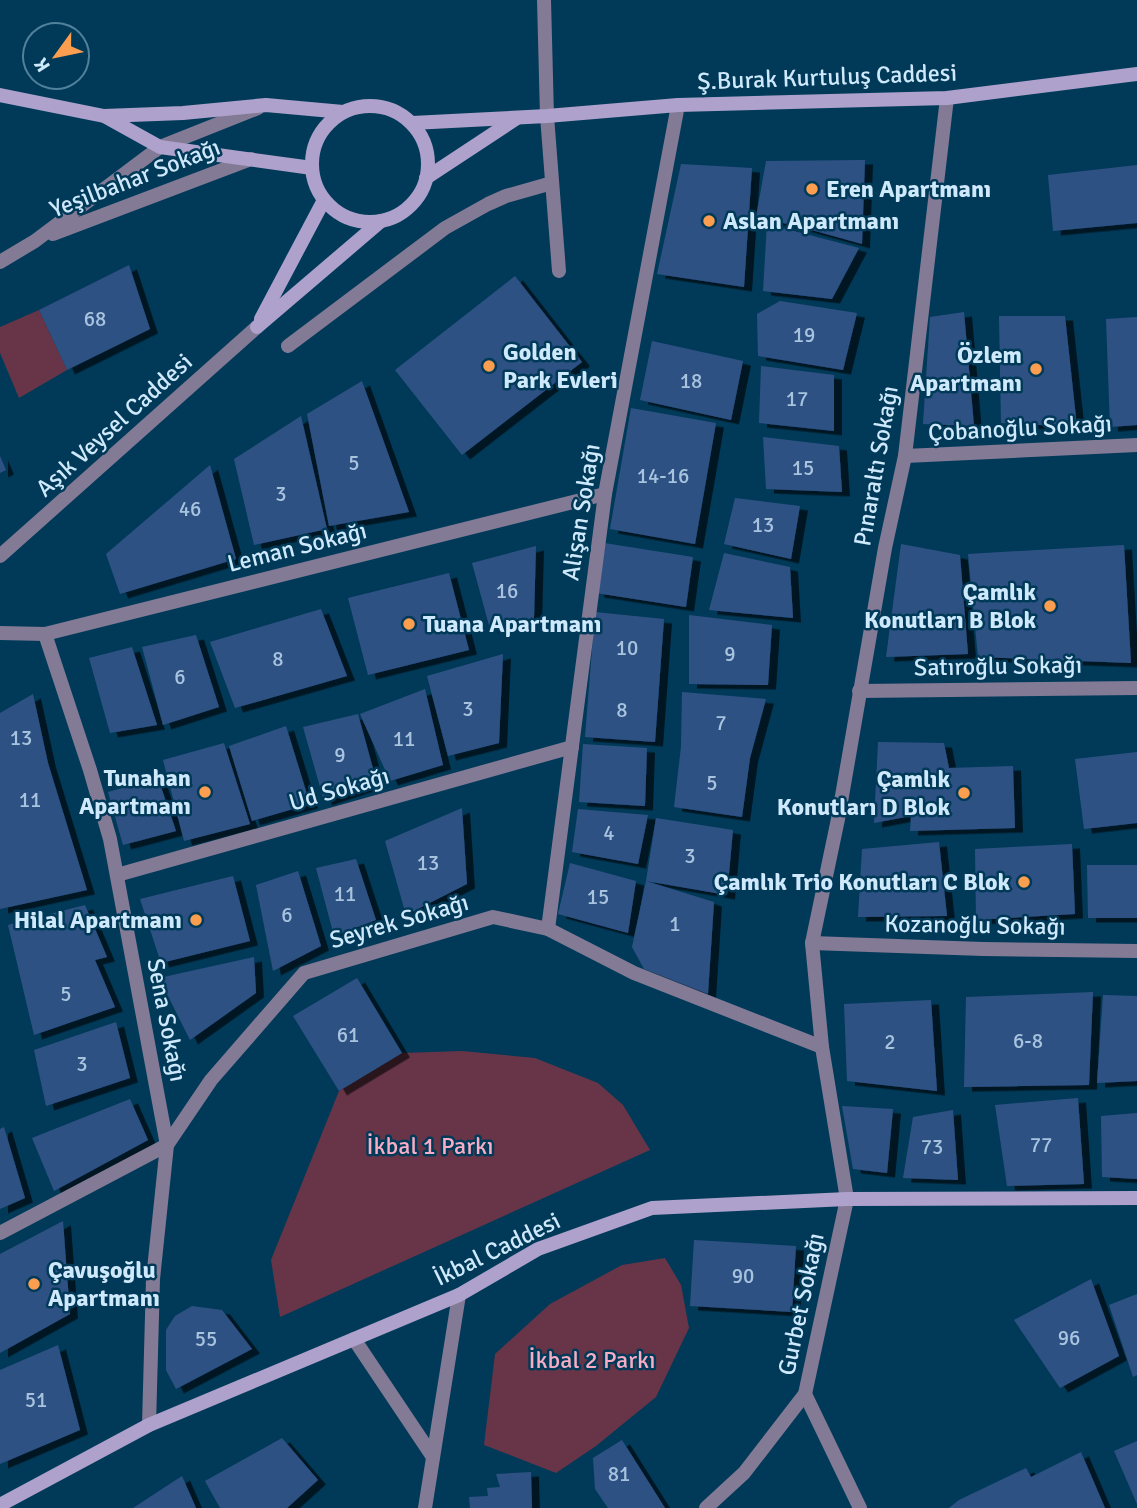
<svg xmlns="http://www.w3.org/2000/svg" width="1137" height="1508" viewBox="0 0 1137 1508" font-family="Signika,sans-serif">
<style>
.green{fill:#673547}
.building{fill:#2f5184;filter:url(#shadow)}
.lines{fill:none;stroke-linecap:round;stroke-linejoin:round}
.lane{stroke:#837a96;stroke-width:14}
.street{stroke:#837a96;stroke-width:14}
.secondary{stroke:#aea1cc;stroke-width:14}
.poi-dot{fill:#fb9e50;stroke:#003a58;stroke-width:2.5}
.labels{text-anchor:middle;stroke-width:5;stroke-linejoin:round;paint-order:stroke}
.number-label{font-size:21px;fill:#a7c3de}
.street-label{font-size:24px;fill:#cfe9fc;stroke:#003a58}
.poi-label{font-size:24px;font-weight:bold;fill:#cfe9fc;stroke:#003a58;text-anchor:end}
.park-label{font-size:24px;fill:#f8adc4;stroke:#003a58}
</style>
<defs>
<filter id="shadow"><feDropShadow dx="8" dy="4.5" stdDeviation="0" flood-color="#0009"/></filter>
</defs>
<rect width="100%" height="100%" fill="#003a58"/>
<g class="green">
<path d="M39,310l28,60 -48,28 -19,-45v-26z"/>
<path d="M462,1051l73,7 63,25 25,22 27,45 -370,167 -9,-57 68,-169 63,-38z"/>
<path d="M665,1258l16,27 8,43 -33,69 -60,49 -40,27 -72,-28 11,-91 55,-50 72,-39z"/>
</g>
<g class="building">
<path d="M865,160l-3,84 -61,-17 -45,-10 10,-56z"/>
<path d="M681,164l71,4 -8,119 -87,-13z"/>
<path d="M1137,165v58l-84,8 -5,-56z"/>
<path d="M767,224l92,24 -27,51 -69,-8z"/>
<path d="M129,265l21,64 -83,41 -28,-60z"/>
<path d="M515,276l67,86 -120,93 -67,-85z"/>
<path d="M780,301l77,12 -14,57 -85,-14 -1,-42z"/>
<path d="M964,312l10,114 -51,-2 7,-107z"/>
<path d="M999,316h66l12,111 -76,-4z"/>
<path d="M1137,317v108l-27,2 -4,-108z"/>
<path d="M652,341l91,20 -12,59 -91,-20z"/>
<path d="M761,366l73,9v56l-75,-8z"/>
<path d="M362,381l47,131 -80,14 -22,-112z"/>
<path d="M631,408l85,15 -21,121 -85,-15z"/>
<path d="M301,416l26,113 -73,16 -20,-86z"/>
<path d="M763,437l76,9 3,46 -76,-3z"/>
<path d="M0,456l6,14 -6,3z"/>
<path d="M210,465l26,94 -116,35 -14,-40z"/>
<path d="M735,498l65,8 -9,53 -67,-15z"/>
<path d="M604,543l89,14 -7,50 -90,-14z"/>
<path d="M901,544l59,11 8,99 -82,3z"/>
<path d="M1124,545l7,118 -153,-6 -10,-103z"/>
<path d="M536,546l-2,72 -44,11 -18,-66z"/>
<path d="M724,553l66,14 3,51 -84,-8z"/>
<path d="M449,573l20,77 -101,25 -20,-77z"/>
<path d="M321,609l26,67 -112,32 -25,-66z"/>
<path d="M595,612l69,7 -9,123 -70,-5z"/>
<path d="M689,615l83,10 -4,60 -79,-1z"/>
<path d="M196,635l23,72 -56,18 -21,-78z"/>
<path d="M132,647l25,78 -47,8 -21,-75z"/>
<path d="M503,654l-4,89 -51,13 -21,-80z"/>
<path d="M425,689l18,76 -53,16 -30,-67z"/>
<path d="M682,692l84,7 -16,59 -8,59 -68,-10 7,-60z"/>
<path d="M33,694l15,69 39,127 -87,19v-196z"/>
<path d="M358,714l19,69 -53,18 -21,-74z"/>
<path d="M286,726l24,78 -58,17 -23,-75z"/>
<path d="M878,742l66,1 5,25 64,-2 2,62 -105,3 1,-15 -37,7z"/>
<path d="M224,743l26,81 -66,17 -21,-81z"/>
<path d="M583,744l64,4 -2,58 -66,-4z"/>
<path d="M1137,752v71l-53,6 -9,-70z"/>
<path d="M158,778l18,53 -53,14 -15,-53z"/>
<path d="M462,808l5,76 -61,31 -21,-74z"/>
<path d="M578,809l70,6 -10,49 -66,-12z"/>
<path d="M656,818l77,12 -6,65 -81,-14 68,21 -6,92 -64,-25 -12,-22 14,-66z"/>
<path d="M939,842l8,74 -89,1 4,-68z"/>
<path d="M1072,844l3,70 -99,6 -1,-71z"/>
<path d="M356,859l20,61 -42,16 -18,-68z"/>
<path d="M570,863l66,18 -8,52 -70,-19z"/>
<path d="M1087,865h50v53h-49z"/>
<path d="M298,871l23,75 -48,25 -17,-86z"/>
<path d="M233,876l17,65 -89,22 -21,-64z"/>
<path d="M85,905l22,52 -12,3 20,47 -81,28 -26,-110z"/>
<path d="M254,957l2,36 -66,47 -31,-62z"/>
<path d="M357,978l45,75 -63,38 -46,-75z"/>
<path d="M1093,992l-4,93 -125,2 2,-90z"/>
<path d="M1103,995l34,1v85l-40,2z"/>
<path d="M931,1000l6,91 -90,-10 -3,-77z"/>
<path d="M116,1022l14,56 -84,28 -12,-56z"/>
<path d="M1078,1098l6,86 -77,2 -12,-81z"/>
<path d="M130,1099l18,41 -94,51 -22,-53z"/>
<path d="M842,1106l51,3 -6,64 -34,-4z"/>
<path d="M953,1110l5,70 -55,-2 10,-61z"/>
<path d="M1137,1113v66l-35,-2 -1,-61z"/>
<path d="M4,1127l21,71 -25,11v-80z"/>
<path d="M63,1221l7,93 -70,39v-99z"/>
<path d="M694,1240l102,6 -4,66 -102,-6z"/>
<path d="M1091,1279l28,77 -59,32 -46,-68z"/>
<path d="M1137,1294v81l-4,2 -24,-72z"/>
<path d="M192,1306l30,4 30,39 -76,40 -10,-19v-40l9,-14z"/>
<path d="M58,1345l22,85 -80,34v-94z"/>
<path d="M282,1438l36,42 -31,28h-67l-15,-27z"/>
<path d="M622,1440l43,68h-57l-13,-19 -2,-31z"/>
<path d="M1137,1441v63l-23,-53z"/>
<path d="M1081,1452l24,56h-156l10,-8 67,-32 5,9z"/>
<path d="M531,1472l1,36h-62l-1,-11 19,-1 -1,-8 13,-1 -4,-13z"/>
<path d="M182,1476l14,32h-63z"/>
</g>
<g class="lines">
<g class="lane">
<path d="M547,116l12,155"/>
<path d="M288,346l157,-118 43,-24 18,-8 46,-13"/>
</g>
<g class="street">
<path d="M544,0l3,116"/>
<path d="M53,234l198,-75"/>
<path d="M0,262l35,-21 125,-94 98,-39"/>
<path d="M905,456l232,-11"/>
<path d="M0,556l257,-229"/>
<path d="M0,633l45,1 560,-140"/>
<path d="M45,634l45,136 20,69 57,306 -14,134 -4,146"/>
<path d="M859,691l278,-3"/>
<path d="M117,875l455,-128"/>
<path d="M548,929l57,-435 73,-389"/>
<path d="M812,943l171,6 154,2"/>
<path d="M822,1047l-10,-104 26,-124 47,-271 20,-92 42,-358"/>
<path d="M0,1233l167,-88 44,-65 93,-107 189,-56 55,12 86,44 188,74 25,152 -42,195 -61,79 -38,35"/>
<path d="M354,1339l79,118"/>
<path d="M805,1394l55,114"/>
<path d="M425,1508l34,-213"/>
</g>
<g class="secondary">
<path d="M0,95l104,21 79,-3 83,-8 77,7"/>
<circle cx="370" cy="164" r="58"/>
<path d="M106,117l54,30 152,21"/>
<path d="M412,123l135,-7 131,-11 269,-7 190,-24"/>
<path d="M426,178l91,-60"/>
<path d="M261,319l63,-119"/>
<path d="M257,327l124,-106"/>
<path d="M0,1505l149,-80 310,-130 79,-46 114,-41 195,-9 290,-1"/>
</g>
</g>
<g class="poi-dot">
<circle cx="812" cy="189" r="7"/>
<circle cx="709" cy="221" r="7"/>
<circle cx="489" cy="366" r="7"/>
<circle cx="1036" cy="369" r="7"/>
<circle cx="1050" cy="606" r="7"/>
<circle cx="409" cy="624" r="7"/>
<circle cx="205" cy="792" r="7"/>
<circle cx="964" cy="793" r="7"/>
<circle cx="1024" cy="882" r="7"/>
<circle cx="196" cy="920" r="7"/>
<circle cx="34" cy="1284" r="7"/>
</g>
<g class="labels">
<g class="number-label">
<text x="95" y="326">68</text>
<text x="804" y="342">19</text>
<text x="691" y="388">18</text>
<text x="797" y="406">17</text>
<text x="354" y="470">5</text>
<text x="803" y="475">15</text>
<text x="663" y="483">14-16</text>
<text x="281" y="501">3</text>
<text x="190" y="516">46</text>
<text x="763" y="532">13</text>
<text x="507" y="598">16</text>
<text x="627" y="655">10</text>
<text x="730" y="661">9</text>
<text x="278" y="666">8</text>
<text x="180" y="684">6</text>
<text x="468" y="716">3</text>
<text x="622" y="717">8</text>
<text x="721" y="730">7</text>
<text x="21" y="745">13</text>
<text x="404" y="746">11</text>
<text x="340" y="762">9</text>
<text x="712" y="790">5</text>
<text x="30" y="807">11</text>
<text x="609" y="840">4</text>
<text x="690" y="863">3</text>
<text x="428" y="870">13</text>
<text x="345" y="901">11</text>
<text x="598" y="904">15</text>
<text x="287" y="922">6</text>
<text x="675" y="931">1</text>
<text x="66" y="1001">5</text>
<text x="348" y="1042">61</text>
<text x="1028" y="1048">6-8</text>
<text x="890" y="1049">2</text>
<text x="82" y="1071">3</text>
<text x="1041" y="1152">77</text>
<text x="932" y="1154">73</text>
<text x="743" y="1283">90</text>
<text x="1069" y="1345">96</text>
<text x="206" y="1346">55</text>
<text x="36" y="1407">51</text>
<text x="619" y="1481">81</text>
</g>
<g class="street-label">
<text transform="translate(827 77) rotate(-2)" y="8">Ş.Burak Kurtuluş Caddesi</text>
<text transform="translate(135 178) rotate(-21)" y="8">Yeşilbahar Sokağı</text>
<text transform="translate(114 425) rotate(-42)" y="8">Aşık Veysel Caddesi</text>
<text transform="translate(1020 428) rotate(-3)" y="8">Çobanoğlu Sokağı</text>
<text transform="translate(876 466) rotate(-80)" y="8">Pınaraltı Sokağı</text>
<text transform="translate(581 512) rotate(-81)" y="8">Alişan Sokağı</text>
<text transform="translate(297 547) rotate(-14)" y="8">Leman Sokağı</text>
<text transform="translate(998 666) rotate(-1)" y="8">Satıroğlu Sokağı</text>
<text transform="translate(339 789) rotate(-16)" y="8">Ud Sokağı</text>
<text transform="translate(399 921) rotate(-16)" y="8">Seyrek Sokağı</text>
<text transform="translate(975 925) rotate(1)" y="8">Kozanoğlu Sokağı</text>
<text transform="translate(167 1020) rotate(79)" y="8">Sena Sokağı</text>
<text transform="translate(497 1249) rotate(-26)" y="8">İkbal Caddesi</text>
<text transform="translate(801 1304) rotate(-78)" y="8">Gurbet Sokağı</text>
</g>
<g class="poi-label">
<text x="826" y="197" text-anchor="start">Eren Apartmanı</text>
<text x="723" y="229" text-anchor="start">Aslan Apartmanı</text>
<text x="503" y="360" text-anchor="start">Golden<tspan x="503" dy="28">Park Evleri</tspan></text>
<text x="1022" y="363">Özlem<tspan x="1022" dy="28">Apartmanı</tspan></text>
<text x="1036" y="600">Çamlık<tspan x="1036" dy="28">Konutları B Blok</tspan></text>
<text x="423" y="632" text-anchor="start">Tuana Apartmanı</text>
<text x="191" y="786">Tunahan<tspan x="191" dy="28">Apartmanı</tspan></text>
<text x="950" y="787">Çamlık<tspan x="950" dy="28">Konutları D Blok</tspan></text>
<text x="1010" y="890">Çamlık Trio Konutları C Blok</text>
<text x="182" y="928">Hilal Apartmanı</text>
<text x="48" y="1278" text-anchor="start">Çavuşoğlu<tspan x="48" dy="28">Apartmanı</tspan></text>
</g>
<g class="park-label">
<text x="430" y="1154">İkbal 1 Parkı</text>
<text x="592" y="1368">İkbal 2 Parkı</text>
</g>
</g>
<g transform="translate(56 56) rotate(237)"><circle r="33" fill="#003a58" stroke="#53809a" stroke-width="2"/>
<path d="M0-5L12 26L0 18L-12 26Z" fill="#fb9e50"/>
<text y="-10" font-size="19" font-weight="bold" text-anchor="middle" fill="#cfe9fc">K</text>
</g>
</svg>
